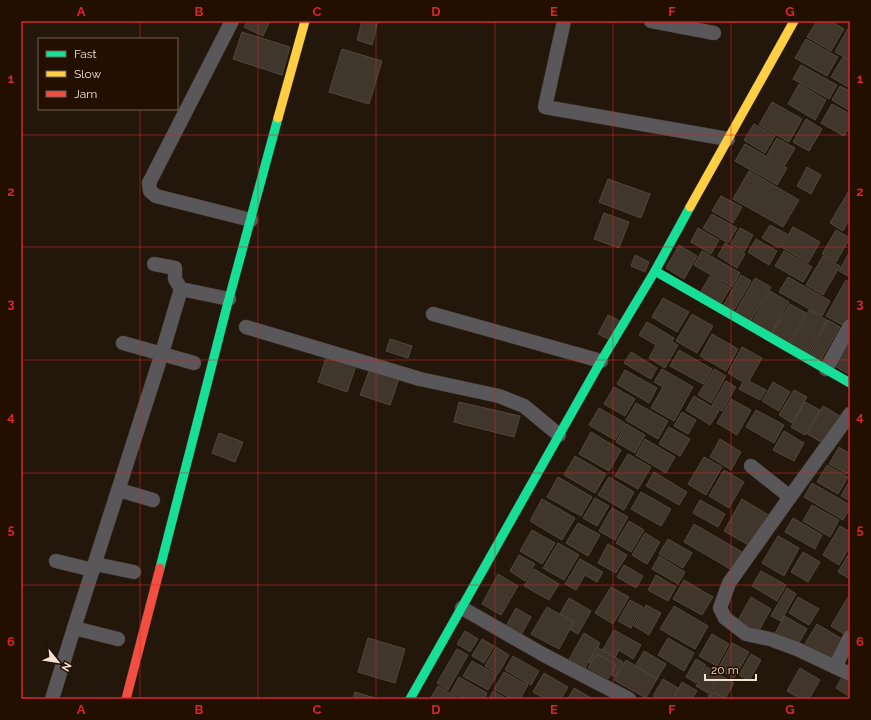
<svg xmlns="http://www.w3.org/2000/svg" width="871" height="720" viewBox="0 0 871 720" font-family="Raleway,sans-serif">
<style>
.building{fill:#40362b;stroke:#52473d}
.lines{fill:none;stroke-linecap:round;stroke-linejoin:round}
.street-casing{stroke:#3e3329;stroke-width:15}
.fast-casing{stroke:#3e3329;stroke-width:10}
.slow-casing{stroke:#3e3329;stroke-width:10}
.jam-casing{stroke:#3e3329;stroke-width:10}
.street{stroke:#595759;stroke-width:14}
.fast{stroke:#16e098;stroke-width:9}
.slow{stroke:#ffcf43;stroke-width:9}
.jam{stroke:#f24e42;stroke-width:9}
.grid{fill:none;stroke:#d62828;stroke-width:1;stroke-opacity:0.55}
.neatline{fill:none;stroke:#d62828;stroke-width:1.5}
.grid-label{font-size:13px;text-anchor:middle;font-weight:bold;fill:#d62828}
</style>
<rect width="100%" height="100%" fill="#23170b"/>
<g class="building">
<path d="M247,21h23l-7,15 -19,-9z"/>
<path d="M362,21h16l-6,24 -15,-5z"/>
<path d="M817,21h14l13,8 -13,22 -24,-14z"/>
<path d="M849,27l1,1v32l-15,-8z"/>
<path d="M242,32l48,15 -8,28 -49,-16z"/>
<path d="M806,39l32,18 -11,19 -32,-18z"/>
<path d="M342,49l40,12 -13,43 -40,-12z"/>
<path d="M843,57l7,5v26l-19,-11z"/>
<path d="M801,65l36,20 -8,14 -36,-20z"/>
<path d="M799,84l27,16 -11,20 -27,-16z"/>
<path d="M840,86l10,5v20l-18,-11z"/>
<path d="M772,102l30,17 -13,23 -30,-17z"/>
<path d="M832,104l18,10v12l-6,10 -23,-13z"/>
<path d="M806,119l16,10 -13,22 -16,-9z"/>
<path d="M754,124l21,12 -10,17 -21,-13z"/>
<path d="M777,138l18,10 -10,17 -18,-10z"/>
<path d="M745,144l42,24 -10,17 -42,-24z"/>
<path d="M807,167l14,8 -10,19 -14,-8z"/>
<path d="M749,171l50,29 -16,27 -50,-28z"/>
<path d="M608,179l42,15 -9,24 -42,-16z"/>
<path d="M850,189v29l-7,13 -13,-8z"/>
<path d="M721,196l21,11 -9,16 -21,-12z"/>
<path d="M604,213l25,9 -10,26 -25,-9z"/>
<path d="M712,214l25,14 -9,15 -25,-15z"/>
<path d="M770,225l17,9 -8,14 -17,-10z"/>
<path d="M793,227l27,15 -12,21 -27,-16z"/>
<path d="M698,228l21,12 -8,14 -20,-12z"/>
<path d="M740,228l13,7 -9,17 -13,-8z"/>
<path d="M836,230l14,8 -14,24 -14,-8z"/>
<path d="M756,239l21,12 -8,14 -21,-13z"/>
<path d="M725,243l20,11 -8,14 -19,-12z"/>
<path d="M679,245l18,11 -13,23 -18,-11z"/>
<path d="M702,251l38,22 -8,14 -38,-22z"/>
<path d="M784,251l28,16 -9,15 -28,-16z"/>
<path d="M849,253l1,1v23l-11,-6z"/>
<path d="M635,255l14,7 -4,10 -14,-6z"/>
<path d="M823,256l17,10 -17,29 -17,-10z"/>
<path d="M741,275l10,6 -18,31 -10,-6z"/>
<path d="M710,276l20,12 -10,17 -20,-12z"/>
<path d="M788,277l42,24 -8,15 -43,-24z"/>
<path d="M755,278l16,9 -21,35 -15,-9z"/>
<path d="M846,280l4,3v32l-6,11 -18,-10z"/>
<path d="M770,291l19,11 -19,33 -19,-11z"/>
<path d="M663,298l26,14 -12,20 -25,-15z"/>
<path d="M790,304l16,9 -17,30 -17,-10z"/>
<path d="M809,310l18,10 -20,34 -17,-10z"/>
<path d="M692,314l21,12 -16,27 -21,-12z"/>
<path d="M608,315l12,6 -10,19 -12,-6z"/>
<path d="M828,320l12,7 -20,34 -11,-7z"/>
<path d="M647,322l27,16 -2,4 6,3 -13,23 -16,-10 7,-13 -17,-10z"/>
<path d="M712,334l26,15 -12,22 -26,-15z"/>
<path d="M390,339l22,7 -4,12 -22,-7z"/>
<path d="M848,340l2,1v34l-17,-10z"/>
<path d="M742,347l20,11 -13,23 17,9 -6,10 -21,-11 4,-7 -15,-9z"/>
<path d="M679,350l33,19 -9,15 -33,-18z"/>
<path d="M631,352l26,16 -6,11 -27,-16z"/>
<path d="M327,355l29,11 -9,26 -29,-10z"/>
<path d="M370,369l29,10 -9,26 -30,-10z"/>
<path d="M662,369l31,18 -19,34 -23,-13 12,-21 -9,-5z"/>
<path d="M714,369l12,7 -15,27 -13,-8z"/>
<path d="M625,370l32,18 -8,15 -32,-19z"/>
<path d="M726,381l10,6 -14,24 -10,-6z"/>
<path d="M773,382l17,10 -11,19 -17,-10z"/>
<path d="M614,387l21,12 -10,17 -21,-12z"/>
<path d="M794,390l13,7 -15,26 -13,-8z"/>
<path d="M694,396l25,15 -9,14 -24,-15z"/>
<path d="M731,399l20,11 -14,25 -20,-12z"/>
<path d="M459,402l61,14 -6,21 -60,-15z"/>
<path d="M805,402l15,8 -15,25 -14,-8z"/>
<path d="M636,403l32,18 -10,18 -32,-19z"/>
<path d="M823,406l20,12 -16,27 -20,-11z"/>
<path d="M599,408l26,15 -10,17 -26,-15z"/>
<path d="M756,410l28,15 -10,18 -28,-16z"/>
<path d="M682,412l14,8 -8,14 -14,-8z"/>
<path d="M626,424l19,11 -10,18 -19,-11z"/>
<path d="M669,427l21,12 -10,17 -21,-12z"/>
<path d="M784,431l20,12 -10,18 -21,-11z"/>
<path d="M591,432l30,18 -12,21 -30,-17z"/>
<path d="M219,433l24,9 -8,20 -23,-9z"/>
<path d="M645,439l30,18 -9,16 -30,-18z"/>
<path d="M720,439l21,13 -10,18 -21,-13z"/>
<path d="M839,447l11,7v14l-3,6 -18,-10z"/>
<path d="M628,454l23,13 -13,22 -23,-13z"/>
<path d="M575,456l31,18 -11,19 -31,-18z"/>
<path d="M704,457l18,10 -16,28 -18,-11z"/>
<path d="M827,465l21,12 -10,17 -21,-12z"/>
<path d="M724,470l20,12 -15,26 -20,-12z"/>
<path d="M654,472l33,20 -8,13 -33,-19z"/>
<path d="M558,477l34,20 -11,19 -34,-19z"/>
<path d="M609,477l25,15 -10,18 -26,-15z"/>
<path d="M850,480v21l-9,-5z"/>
<path d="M812,483l38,22v3l-7,12 -39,-23z"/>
<path d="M641,492l30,17 -10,17 -30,-17z"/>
<path d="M595,498l14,8 -12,20 -14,-8z"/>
<path d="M542,499l33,19 -13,22 -32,-19z"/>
<path d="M742,499l28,17 -18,31 -28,-16z"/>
<path d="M700,500l25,14 -7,13 -25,-14z"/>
<path d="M812,505l27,15 -9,17 -27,-16z"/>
<path d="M612,508l16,9 -13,23 -16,-9z"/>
<path d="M793,518l29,17 -7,14 -30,-17z"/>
<path d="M629,521l15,9 -13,22 -15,-9z"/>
<path d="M578,523l22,12 -12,21 -22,-13z"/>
<path d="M694,524l48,28 -10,18 -48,-28z"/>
<path d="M840,526l10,6v14l-11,19 -16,-10z"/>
<path d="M532,530l23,13 -13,21 -22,-13z"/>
<path d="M645,533l15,9 -13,22 -15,-9z"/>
<path d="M778,536l21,12 -15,28 -22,-13z"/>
<path d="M668,539l24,14 -9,15 -24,-14z"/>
<path d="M558,543l21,12 -15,25 -21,-12z"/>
<path d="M608,544l19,11 -11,18 -18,-10z"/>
<path d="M803,552l17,10 -12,20 -17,-10z"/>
<path d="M850,552v27l-12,-7z"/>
<path d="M519,555l16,9 -10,17 -15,-10z"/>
<path d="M659,556l26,16 -7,12 -26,-15z"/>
<path d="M580,559l23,13 -6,10 -12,-7 -9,15 -11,-6z"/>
<path d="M624,565l19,11 -7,12 -19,-11z"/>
<path d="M534,569l25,15 -10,16 -25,-14z"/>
<path d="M761,571l25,14 -9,16 -25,-15z"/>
<path d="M498,574l20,12 -17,29 -19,-11z"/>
<path d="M656,575l20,12 -8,14 -20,-11z"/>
<path d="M684,580l29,17 -11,18 -29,-16z"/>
<path d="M611,587l18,10 -16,27 -18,-11z"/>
<path d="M787,588l9,6 -15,27 -10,-5z"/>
<path d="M751,597l20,12 -14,25 -20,-12z"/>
<path d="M798,597l21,12 -10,16 -20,-12z"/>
<path d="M848,597l2,1v31l-4,6 -15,-9z"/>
<path d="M569,598l22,13 -13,23 -22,-13z"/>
<path d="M630,600l13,7 -12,21 -13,-7z"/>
<path d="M646,605l15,8 -12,22 -15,-9z"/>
<path d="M674,606l34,20 -13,23 -35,-20z"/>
<path d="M547,607l27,15 -15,27 -28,-15z"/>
<path d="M516,608l15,9 -10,18 -15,-9z"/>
<path d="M785,616l22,13 -10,17 -22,-13z"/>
<path d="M817,624l27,16 -13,23 -28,-16z"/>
<path d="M614,630l27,15 -8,14 -14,-9 -5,10 -13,-7z"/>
<path d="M465,631l13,8 -8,13 -13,-8z"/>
<path d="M584,633l16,10 -16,27 -16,-9z"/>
<path d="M712,634l17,10 -12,22 -18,-10z"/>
<path d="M368,638l37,11 -10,34 -37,-11z"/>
<path d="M668,638l26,15 -10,18 -26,-16z"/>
<path d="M482,639l12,7 -10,17 -12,-7z"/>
<path d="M732,643l17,9 -15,26 -16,-9z"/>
<path d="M496,647l13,8 -11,19 -13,-8z"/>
<path d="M597,647l26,15 -8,15 -26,-15z"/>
<path d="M457,649l11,6 -20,35 -11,-7z"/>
<path d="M644,651l22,13 -11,18 -22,-12z"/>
<path d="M597,654l19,11 -8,14 -20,-11z"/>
<path d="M751,654l10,6 -12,21 -10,-6z"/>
<path d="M513,656l26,15 -8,14 -26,-15z"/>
<path d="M696,659l10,6 -10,18 -10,-6z"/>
<path d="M626,660l31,19 -11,19 -32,-18z"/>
<path d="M472,661l25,14 -9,15 -25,-14z"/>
<path d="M707,667l12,7 -11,19 -12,-7z"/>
<path d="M800,668l20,12 -11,19h-8l-14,-8z"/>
<path d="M504,672l24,13 -8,14h-8l-18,-10z"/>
<path d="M544,673l24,14 -7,12h-16l-12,-7z"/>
<path d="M844,674l6,3v20l-14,-9z"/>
<path d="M720,675l14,8 -9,16h-13l-4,-3z"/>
<path d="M459,677l28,16 -3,6h-20l-13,-7z"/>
<path d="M663,679l30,18 -1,2h-33l-6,-3z"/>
<path d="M682,682l15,9 -5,8h-19z"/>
<path d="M438,686l22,13h-30z"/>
<path d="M574,688l19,11h-25z"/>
<path d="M493,691l14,8h-18z"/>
<path d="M355,692l23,7h-25z"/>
<path d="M714,692l12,7h-17z"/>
</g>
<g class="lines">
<g class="street-casing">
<g id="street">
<path d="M232,21l-83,162 1,8 6,5 95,24"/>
<path d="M564,21l-19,86 183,32"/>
<path d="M651,21l63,12"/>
<path d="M154,264l21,4v11l6,10 48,10"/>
<path d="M433,314l168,47"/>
<path d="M246,327l174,52 79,17 25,10 35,29"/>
<path d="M123,343l71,20"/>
<path d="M826,369l24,-43"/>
<path d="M751,466l39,31 60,-83"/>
<path d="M119,490l34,10"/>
<path d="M790,497l-61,86 -9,25 5,10 21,16 24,5 27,10 53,25"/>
<path d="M56,561l37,9"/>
<path d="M95,564l39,8"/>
<path d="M462,608l82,47 85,44"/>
<path d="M74,628l44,11"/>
<path d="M835,667l15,-30"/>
<path d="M52,699l22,-71 88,-275 19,-64"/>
</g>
</g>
<g class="fast-casing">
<g id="fast">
<path d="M690,207l-35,64 195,112"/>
<path d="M160,568l67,-262 51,-188"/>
<path d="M410,699l191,-338 54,-90"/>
</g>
</g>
<g class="slow-casing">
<g id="slow">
<path d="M278,118l27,-97"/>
<path d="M690,207l104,-186"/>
</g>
</g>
<g class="jam-casing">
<path id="jam" d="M126,699l34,-131"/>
</g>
<use href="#street" class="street"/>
<use href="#fast" class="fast"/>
<use href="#slow" class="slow"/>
<use href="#jam" class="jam"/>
</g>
<path class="grid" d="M140,21v18M258,21v678M376,21v678M495,21v678M613,21v678M731,21v678M140,109v590M21,135h829M21,247h829M21,360h829M21,473h829M21,585h829"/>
<rect width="871" height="720" fill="none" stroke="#230f00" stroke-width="44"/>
<rect x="38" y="38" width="140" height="72" fill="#230f00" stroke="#756354"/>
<rect x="46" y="51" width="20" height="6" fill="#16e098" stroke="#756354"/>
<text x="74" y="58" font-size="12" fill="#f0e1d3">Fast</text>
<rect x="46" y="71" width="20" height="6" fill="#ffcf43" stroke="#756354"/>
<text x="74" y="78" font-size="12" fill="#f0e1d3">Slow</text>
<rect x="46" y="91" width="20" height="6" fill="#f24e42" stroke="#756354"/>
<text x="74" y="98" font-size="12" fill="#f0e1d3">Jam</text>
<g transform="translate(58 662) rotate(120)" stroke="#230f00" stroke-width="3" paint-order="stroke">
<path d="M0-3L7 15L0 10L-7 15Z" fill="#f0e1d3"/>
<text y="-6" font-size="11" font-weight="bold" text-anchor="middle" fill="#f0e1d3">N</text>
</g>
<path d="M705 674v6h51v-6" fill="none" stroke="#f0e1d3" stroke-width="2"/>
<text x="711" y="674" font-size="12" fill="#f0e1d3" stroke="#230f00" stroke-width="3" paint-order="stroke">20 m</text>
<rect x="22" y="22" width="827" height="676" class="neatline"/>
<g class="grid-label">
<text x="81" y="16">A</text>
<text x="199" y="16">B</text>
<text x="317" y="16">C</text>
<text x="436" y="16">D</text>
<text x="554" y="16">E</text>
<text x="672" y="16">F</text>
<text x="790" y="16">G</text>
<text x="11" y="83">1</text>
<text x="860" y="83">1</text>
<text x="11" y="196">2</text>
<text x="860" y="196">2</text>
<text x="11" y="308">3</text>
<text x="860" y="308">3</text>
<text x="11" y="421">4</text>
<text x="860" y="421">4</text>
<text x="11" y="534">5</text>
<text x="860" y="534">5</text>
<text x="11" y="646">6</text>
<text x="860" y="646">6</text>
<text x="81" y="714">A</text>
<text x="199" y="714">B</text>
<text x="317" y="714">C</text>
<text x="436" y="714">D</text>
<text x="554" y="714">E</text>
<text x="672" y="714">F</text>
<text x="790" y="714">G</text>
</g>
</svg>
